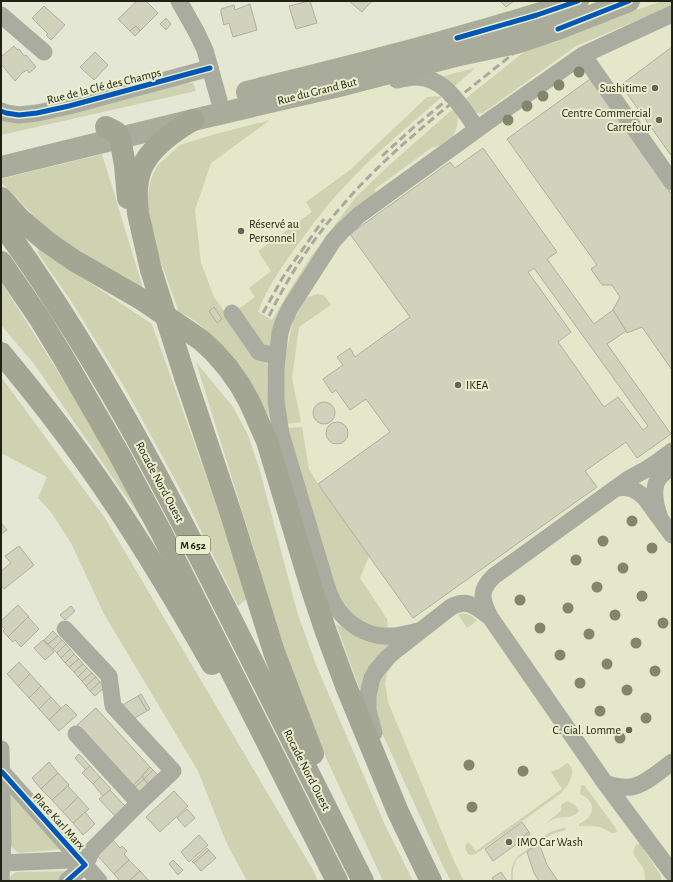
<svg xmlns="http://www.w3.org/2000/svg" width="673" height="882" viewBox="0 0 673 882" font-family="'Alegreya Sans',sans-serif">
<style>
.built{fill:#e4e7c9}
.green{fill:#ced2b0}
.building{fill:#d0d2bb;stroke:#aeafa1;fill-rule:evenodd}
.lines{fill:none;stroke-linecap:round;stroke-linejoin:round}
.minor{stroke:#aaac9f;stroke-width:17}
.major{stroke:#aaac9b;stroke-width:22}
.highway{stroke:#a4a694;stroke-width:22}
.rail{stroke:#a9aa9d;stroke-width:3;stroke-dasharray:8 4;stroke-linecap:butt}
.highway-bridge{stroke:#a4a694;stroke-width:22}
.cycleway-casing{stroke:#ebeece;stroke-width:8}
.cycleway{stroke:#0057b8;stroke-width:5}
.tree{fill:#84866b}
.poi-dot{fill:#656658;stroke:#ebeece;stroke-width:1.5}
.labels{text-anchor:middle;stroke-width:4;stroke-linejoin:round;paint-order:stroke}
.shield{fill:#ebeece;stroke:#5d5e4c;stroke-width:1}
.shield-label{font-size:11px;font-weight:bold;fill:#202115}
.street-label{font-size:12px;fill:#202115;stroke:#ebeece}
.poi-label{font-size:12px;fill:#202115;stroke:#ebeece;text-anchor:end}
</style>
<rect width="100%" height="100%" fill="#e5e7d5"/>
<path class="built" d="M521,1h151v880h-221l-9,-17 -151,-410 -47,-81 -19,-23 -23,-23 -15,-11 -8,-4 -28,-133 6,-13 36,-46 25,-20 -3,-14 250,-63z"/>
<g class="green">
<path d="M663,1h9v5l-96,40 -93,67c-11,1 -13,-6 -18,-14l64,-51 27,-6 71,-29z"/>
<path d="M475,68l-20,18 -15,-9z"/>
<path d="M180,82l13,1 3,8 -195,44v-16z"/>
<path d="M443,96c-35,30 -70,59 -101,93 -17,18 -31,38 -46,58 -14,19 -30,43 -38,65l14,8 19,-32 19,-30 45,-60 31,-30 68,-60 4,8 -1,11 -4,9 -12,9 -10,3 -56,41 1,4 -102,149 -6,5 -5,-1 -26,-36 18,-13 -6,-9 22,-17 -13,-20 54,-39 -6,-10 44,-32 77,-73z"/>
<path d="M270,120l-59,43 -16,47 6,53 13,34 28,40 26,22c-2,19 -1,39 2,59 -8,-14 -17,-28 -27,-42 -17,-25 -35,-51 -64,-64l-24,-66 -9,-42 5,-25 6,-13 23,-21 32,-10z"/>
<path d="M102,154l41,134 -20,-7 -79,-55 -43,-44v-3z"/>
<path d="M39,249l113,75 97,273 -11,9 -53,-108 -60,-110 -54,-87 -34,-49z"/>
<path d="M1,282l44,69 64,103 41,77 -116,-167 -33,-39z"/>
<path d="M317,294l7,1 7,10 -32,22 -7,51 9,44 -15,2 -3,-28v-29l10,-46 13,-23z"/>
<path d="M196,362l37,45 15,28 12,36 38,144 19,52 68,158 28,56h-30l-61,-132 -45,-114 -21,-79z"/>
<path d="M1,377l6,8 98,133 208,352 5,11h-71l-21,-39 -28,-71 -94,-157 -32,-69 -21,-33 -13,-14 9,-21 -46,-24z"/>
<path d="M302,427l7,42 9,15 51,72 -9,22 27,41 1,8 -5,5h-8l-35,-27 -53,-177z"/>
<path d="M458,614c8,-2 14,1 19,7l-10,7z"/>
<path d="M336,624l12,6 54,10 -40,55z"/>
<path d="M395,662l-8,11 -2,11 3,18 66,159 10,20h-13l-9,-17 -65,-142 -2,-26 5,-16 6,-13z"/>
<path d="M567,763l2,1c1,2 3,4 3,6 1,8 -6,19 -12,24l-84,60 -7,1c-4,-5 -5,-9 -1,-13l8,9 86,-62 -11,-17 8,-3z"/>
<path d="M584,785l31,42 2,5c-6,3 -9,-2 -15,-4 -7,-3 -16,-1 -23,-2v-2c7,-4 13,-7 13,-16 0,-3 -1,-6 -4,-9 -2,-2 -5,-3 -8,-5l1,-8z"/>
<path d="M10,790l53,59 -43,4c-6,-2 -8,-5 -10,-11z"/>
<path d="M567,801c6,3 9,4 12,10 -6,8 -17,5 -25,8 -3,1 -6,3 -9,5l16,-13v-6z"/>
<path d="M565,827l1,3 -14,4 -35,25 -3,6 -1,6v10h-2c0,-9 0,-16 6,-24l33,-25z"/>
<path d="M637,844h3l20,30 2,7h-17c0,-4 0,-9 -2,-13 -4,-9 -15,-13 -6,-24z"/>
<path d="M71,871l-11,10h-52c2,-5 4,-7 9,-9z"/>
</g>
<g class="building">
<path d="M137,1h9l12,12 -18,18 -4,-5 -6,5 -12,-12z"/>
<path d="M309,1h1l7,22 -21,6 -7,-23z"/>
<path d="M349,1h23l-10,11z"/>
<path d="M500,1h14l-8,6z"/>
<path d="M250,4l7,26 -24,7 -4,-14 -5,2 -3,-12v-4l3,-1 10,-3 1,5z"/>
<path d="M44,6l21,19 -14,15 -5,-5 2,-1 -16,-16z"/>
<path d="M166,18l5,6 -5,6 -6,-6z"/>
<path d="M136,26l4,5 -5,5 -5,-5z"/>
<path d="M14,46l3,4 2,-1 5,7 2,-1 10,12 -7,6 -2,-3 -5,3 -7,8 -14,-17v-7z"/>
<path d="M672,47v108l-2,-1 -49,-69z"/>
<path d="M95,52l13,13 -14,15 -14,-13z"/>
<path d="M590,79l82,116v175l-30,-43 -15,6 -1,-2 -13,-21 7,-13 -8,-12h-10l-11,-16 6,-4 -90,-126z"/>
<path d="M483,148l74,104 -10,7 47,65 19,-14 13,21 -19,13 64,90 -34,24 -11,-16 -41,29 12,16 -184,131 -95,-134 72,-52 -24,-33 -16,11 -14,-20 -4,3 -9,-14 20,-14 -6,-8 13,-9 5,9 55,-40 -60,-83 100,-72 5,6zM534,268l114,158 -5,4 -25,-33 -14,10 -46,-65 13,-10 -43,-60z"/>
<path d="M214,307l8,12 -5,4 -8,-12z"/>
<circle cx="324" cy="413" r="11"/>
<circle cx="337" cy="433" r="11"/>
<path d="M1,523l6,7 -6,4z"/>
<path d="M19,546l15,19 -30,24 -3,-4v-14l10,-8 -6,-7z"/>
<path d="M18,605l11,12 -21,20 -5,-6 2,-2 -4,-4v-4z"/>
<path d="M71,606l4,5 -10,9 -5,-5z"/>
<path d="M28,617l11,12 -18,18 -6,-7 -2,2 -5,-5z"/>
<path d="M53,631l5,5 -10,8 -4,-4z"/>
<path d="M58,636l4,4 -9,9 -5,-5z"/>
<path d="M43,640l11,12 -9,8 -11,-12z"/>
<path d="M62,640l4,4 -9,9 -4,-4z"/>
<path d="M66,644l4,5 -9,9 -4,-5z"/>
<path d="M70,649l4,5 -9,9 -4,-5z"/>
<path d="M74,654l5,5 -10,8 -4,-4z"/>
<path d="M79,659l4,5 -9,8 -5,-5z"/>
<path d="M19,662l11,12 -12,12 -11,-12z"/>
<path d="M83,664l4,4 -9,9 -4,-5z"/>
<path d="M87,668l5,5 -10,8 -4,-4z"/>
<path d="M92,673l4,4 -10,9 -4,-5z"/>
<path d="M30,674l11,12 -12,12 -11,-12z"/>
<path d="M96,677l4,5 -10,9 -4,-5z"/>
<path d="M100,682l5,5 -10,9 -5,-5z"/>
<path d="M41,686l10,11 -12,12 -10,-11z"/>
<path d="M141,694l9,15 -3,2 -9,-15z"/>
<path d="M138,696l9,15 -16,9 -12,-13z"/>
<path d="M51,697l10,11 -12,12 -10,-11z"/>
<path d="M66,704l11,11 -18,16 -10,-11z"/>
<path d="M96,708l54,59 -17,19 -56,-61z"/>
<path d="M79,754l11,12 -4,4 -11,-12z"/>
<path d="M49,762l9,11 -17,16 -9,-11z"/>
<path d="M90,766l10,11 -7,7 -11,-11z"/>
<path d="M150,767l3,3 -9,9 -2,-3z"/>
<path d="M153,770l5,5 -10,9 -4,-5z"/>
<path d="M58,773l11,12 -17,15 -11,-11z"/>
<path d="M142,776l2,3 -10,9 -1,-2z"/>
<path d="M100,777l11,12 -8,7 -10,-12z"/>
<path d="M144,779l4,5 -9,9 -5,-5z"/>
<path d="M68,786l10,11 -15,15 -11,-12z"/>
<path d="M110,790l15,16 -10,10 -16,-17z"/>
<path d="M174,791l14,15 -28,26 -14,-15z"/>
<path d="M78,797l11,12 -16,14 -10,-11z"/>
<path d="M187,809l8,9 -10,9 -8,-9z"/>
<path d="M85,812l10,12 -12,11 -10,-12z"/>
<path d="M522,822l7,10 -9,7 1,2 -28,20 -8,-12z"/>
<path d="M529,832l1,2 -9,7 -1,-2z"/>
<path d="M199,835l9,10 -19,17 -8,-10z"/>
<path d="M112,839l8,9 2,-2 5,5 -3,3 5,6 -15,14 -18,-20z"/>
<path d="M539,843l8,22 11,16h-19l-5,-8 -7,-21z"/>
<path d="M207,848l2,2 -15,13 -2,-1z"/>
<path d="M209,850l7,8 -15,13 -7,-8z"/>
<path d="M129,860l11,11 -11,10h-9l-6,-7z"/>
<path d="M173,860l10,10 -5,5 -9,-11z"/>
<path d="M140,871l9,10h-20z"/>
<path d="M501,872l6,9h-13l-2,-3z"/>
</g>
<g class="lines">
<g class="minor">
<path d="M179,1l18,32 8,17 14,50"/>
<path d="M1,15l43,37"/>
<path d="M583,55l89,127"/>
<path d="M397,80c6,-1 12,-3 18,-3 30,-1 47,31 62,52"/>
<path d="M1,111l5,2 13,2 18,-2 32,-7 141,-38"/>
<path d="M232,313l27,39 18,4"/>
<path d="M616,488l14,-10 15,-8 11,-7 16,-12"/>
<path d="M659,515c-4,-10 -7,-28 0,-37 4,-5 9,-8 13,-11"/>
<path d="M672,535l-27,-37c-10,-9 -16,-12 -29,-10l-122,88c-15,14 -13,23 -4,41l115,166 67,90"/>
<path d="M65,629l44,47 4,30 60,65 -34,32 -46,46 -8,16 -18,16"/>
<path d="M418,631c-9,2 -18,5 -27,5 -23,2 -45,-12 -57,-32 -3,-6 -6,-13 -8,-20l-45,-150 -5,-33v-33l4,-35 3,-10 7,-15 43,-67 9,-10 17,-16 131,-95 93,-65 89,-41"/>
<path d="M374,733l-6,-22v-16l4,-17 4,-7 11,-13 9,-8 55,-43c17,-9 25,0 39,10"/>
<path d="M76,734l63,69"/>
<path d="M1,749l2,92 -2,38"/>
<path d="M2,772l83,93"/>
<path d="M605,783c8,3 18,5 26,4 14,-2 30,-17 41,-25"/>
<path d="M2,863l66,-3c17,2 20,9 31,21"/>
</g>
<g class="major">
<path d="M247,92c111,-28 222,-55 331,-91"/>
<path d="M1,167l192,-47 142,-33 120,-31 61,-13 42,-14 71,-28"/>
</g>
<g class="highway">
<path d="M106,127l10,5 4,6 5,27 3,33"/>
<path d="M1,198l19,21 26,22 29,20 66,38 60,41 13,12 14,16 12,17 10,18 17,38 44,146 15,45 20,54 52,126 33,69"/>
<path d="M1,223c89,122 160,256 228,392 44,88 89,177 134,266"/>
<path d="M1,262l39,57 23,38 56,97 42,78 176,349"/>
<path d="M151,270c-3,-13 -6,-26 -9,-39 -1,-6 -3,-12 -4,-18 -2,-15 -2,-32 4,-46 10,-21 32,-36 51,-47"/>
<path d="M1,353c31,37 61,75 89,115 45,63 84,129 122,196"/>
<path d="M185,377l46,137 43,138 39,102"/>
</g>
<g class="rail">
<path d="M382,156l33,-30 43,-35"/>
<path d="M263,313l20,-36 41,-58"/>
<path d="M269,316c19,-39 43,-76 72,-109 39,-46 86,-84 133,-122 35,-28 70,-56 104,-84"/>
</g>
<path class="highway-bridge" d="M151,270l34,107"/>
<g class="cycleway-casing">
<g id="cycleway">
<path d="M558,29l71,-28"/>
<path d="M457,38l80,-23 41,-14"/>
<path d="M1,111l5,2 13,2 18,-2 32,-7 141,-38"/>
<path d="M2,772l83,93 -18,16"/>
</g>
</g>
<use href="#cycleway" class="cycleway"/>
</g>
<g class="tree">
<circle cx="579" cy="72" r="5.5"/>
<circle cx="559" cy="85" r="5.5"/>
<circle cx="543" cy="96" r="5.5"/>
<circle cx="527" cy="106" r="5.5"/>
<circle cx="508" cy="120" r="5.5"/>
<circle cx="632" cy="521" r="5.5"/>
<circle cx="603" cy="541" r="5.5"/>
<circle cx="652" cy="548" r="5.5"/>
<circle cx="576" cy="560" r="5.5"/>
<circle cx="623" cy="568" r="5.5"/>
<circle cx="597" cy="587" r="5.5"/>
<circle cx="642" cy="596" r="5.5"/>
<circle cx="520" cy="600" r="5.5"/>
<circle cx="568" cy="608" r="5.5"/>
<circle cx="615" cy="615" r="5.5"/>
<circle cx="663" cy="623" r="5.5"/>
<circle cx="540" cy="628" r="5.5"/>
<circle cx="589" cy="634" r="5.5"/>
<circle cx="636" cy="643" r="5.5"/>
<circle cx="560" cy="655" r="5.5"/>
<circle cx="607" cy="664" r="5.5"/>
<circle cx="655" cy="671" r="5.5"/>
<circle cx="580" cy="683" r="5.5"/>
<circle cx="627" cy="690" r="5.5"/>
<circle cx="600" cy="711" r="5.5"/>
<circle cx="646" cy="718" r="5.5"/>
<circle cx="620" cy="738" r="5.5"/>
<circle cx="469" cy="765" r="5.5"/>
<circle cx="523" cy="771" r="5.5"/>
<circle cx="472" cy="807" r="5.5"/>
</g>
<g class="poi-dot">
<circle cx="655" cy="88" r="4"/>
<circle cx="659" cy="120" r="4"/>
<circle cx="241" cy="231" r="4"/>
<circle cx="458" cy="385" r="4"/>
<circle cx="629" cy="730" r="4"/>
<circle cx="509" cy="842" r="4"/>
</g>
<g class="labels">
<rect class="shield" x="176" y="536" width="34" height="18" rx="3"/>
<g class="shield-label">
<text x="193" y="549">M 652</text>
</g>
<g class="street-label">
<text transform="translate(104 86) rotate(-14)" y="4">Rue de la Clé des Champs</text>
<text transform="translate(317 91) rotate(-14)" y="4">Rue du Grand But</text>
<text transform="translate(160 482) rotate(62)" y="4">Rocade Nord Ouest</text>
<text transform="translate(307 770) rotate(63)" y="4">Rocade Nord Ouest</text>
<text transform="translate(59 821) rotate(48)" y="4">Place Karl Marx</text>
</g>
<g class="poi-label">
<text x="647" y="92">Sushitime</text>
<text x="651" y="117">Centre Commercial<tspan x="651" dy="14">Carrefour</tspan></text>
<text x="249" y="228" text-anchor="start">Réservé au<tspan x="249" dy="14">Personnel</tspan></text>
<text x="466" y="389" text-anchor="start">IKEA</text>
<text x="621" y="734">C. Cial. Lomme</text>
<text x="517" y="846" text-anchor="start">IMO Car Wash</text>
</g>
</g>
<rect width="673" height="882" fill="none" stroke="#202115" stroke-width="4"/>
</svg>
